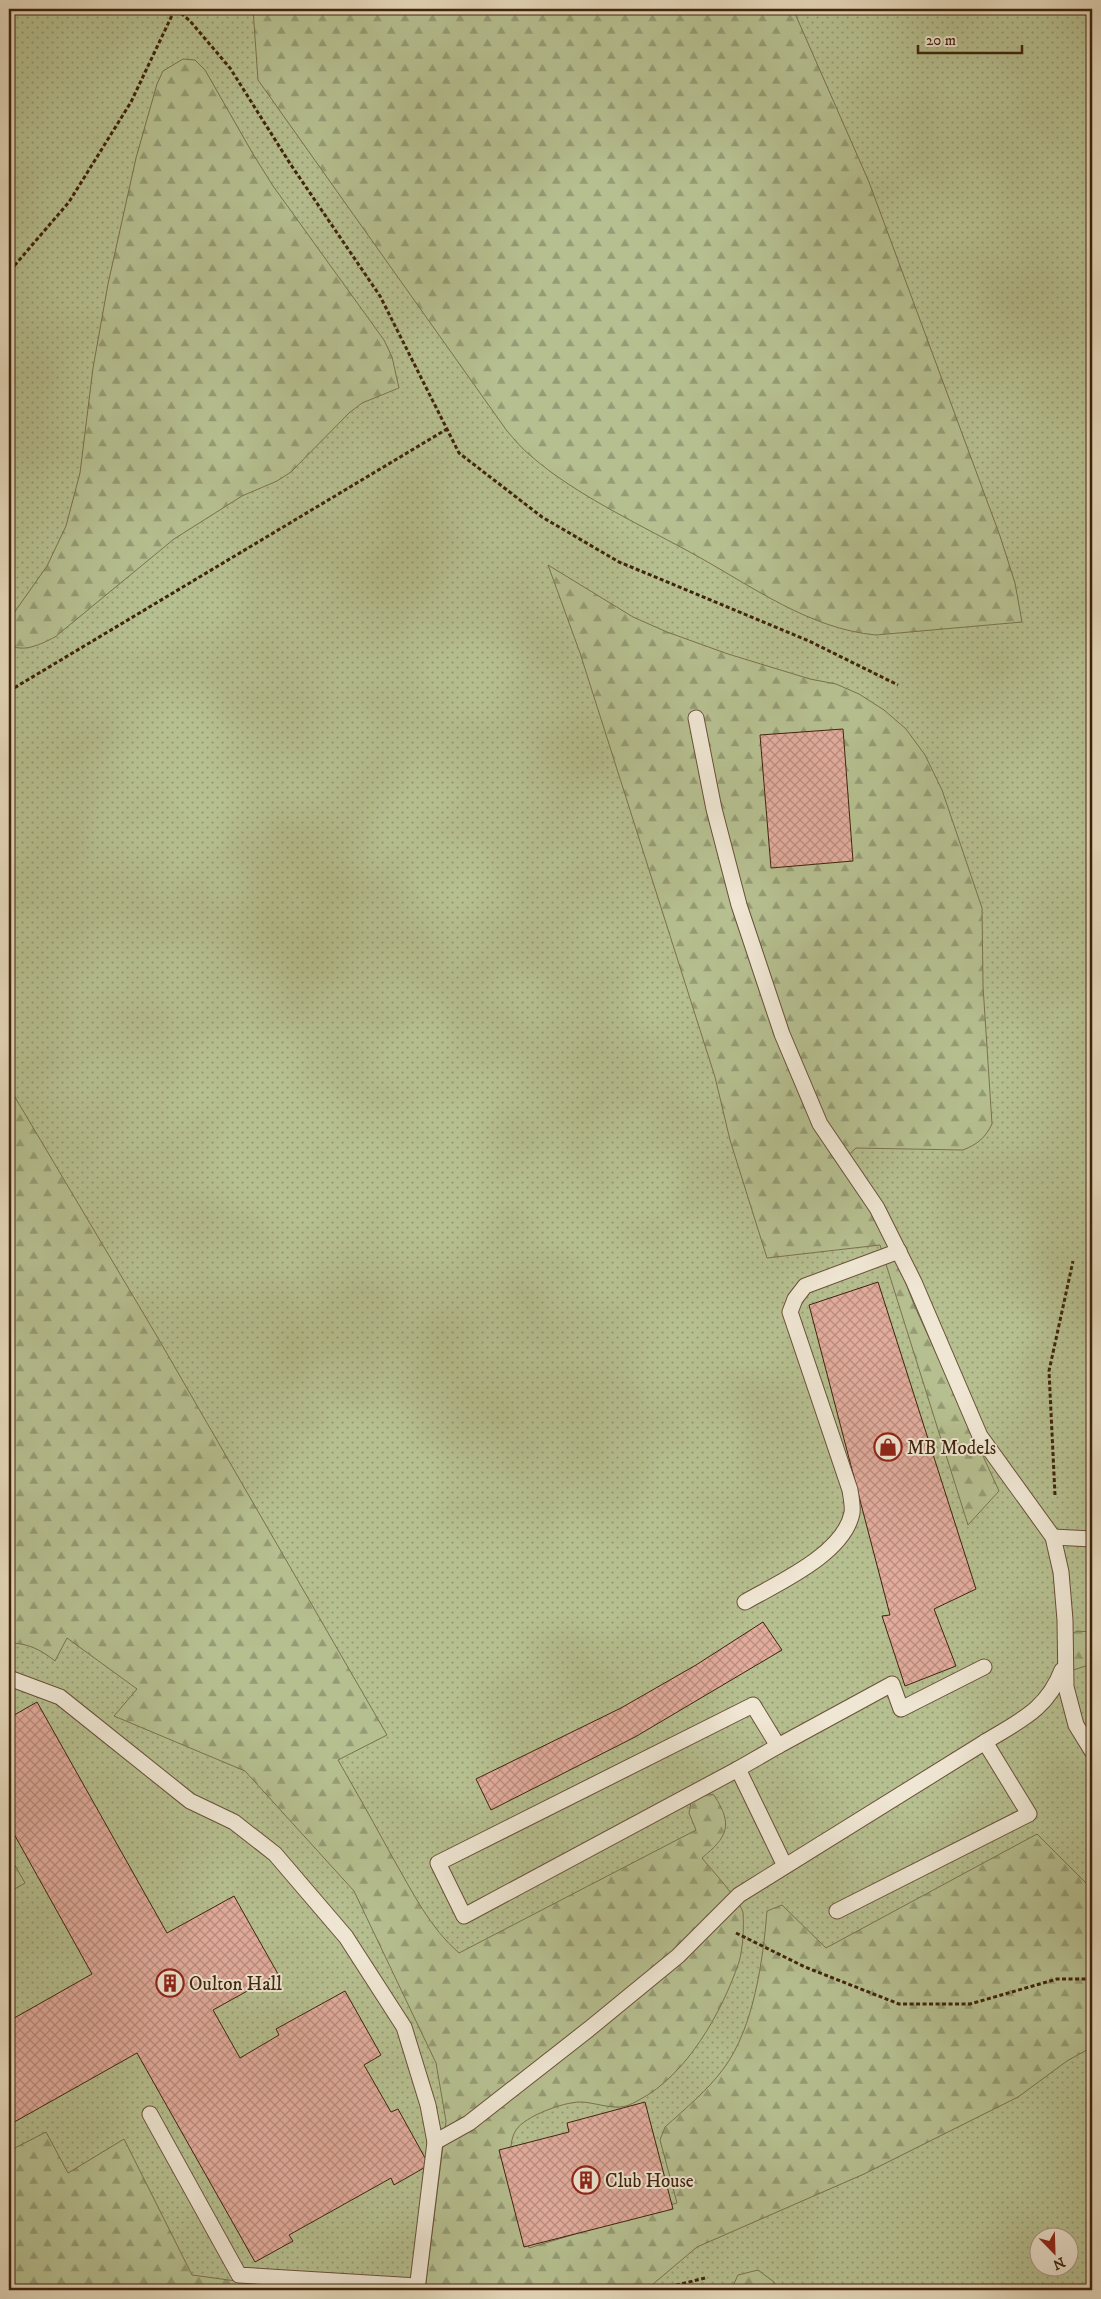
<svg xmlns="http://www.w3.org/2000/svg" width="1101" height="2299" viewBox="0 0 1101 2299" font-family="'IM FELL DW Pica',serif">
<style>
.grass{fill:url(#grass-dots);stroke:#7a724e;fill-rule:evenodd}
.forest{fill:url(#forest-firs);stroke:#7a724e}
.building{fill:url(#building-cross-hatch);stroke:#3f240c}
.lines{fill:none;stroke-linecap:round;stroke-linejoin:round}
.lane-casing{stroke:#695138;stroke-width:17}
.path{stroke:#3f240c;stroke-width:3;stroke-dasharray:4 2.5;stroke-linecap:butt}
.lane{stroke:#efe6d3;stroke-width:15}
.labels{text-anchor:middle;stroke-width:4;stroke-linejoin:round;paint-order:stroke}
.poi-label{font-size:19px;fill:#3f240c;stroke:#efe6d3;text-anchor:start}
</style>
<defs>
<pattern id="grass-dots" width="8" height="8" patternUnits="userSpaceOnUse" patternTransform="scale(1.25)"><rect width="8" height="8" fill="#b6bf90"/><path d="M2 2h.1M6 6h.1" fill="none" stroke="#959b74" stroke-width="1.8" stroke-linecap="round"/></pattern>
<pattern id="forest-firs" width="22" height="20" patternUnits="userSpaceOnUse" patternTransform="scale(1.25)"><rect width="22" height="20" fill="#b6bf90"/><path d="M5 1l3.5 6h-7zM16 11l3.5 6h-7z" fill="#959b74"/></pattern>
<pattern id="building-cross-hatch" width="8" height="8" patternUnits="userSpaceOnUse" patternTransform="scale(1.25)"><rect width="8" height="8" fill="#e2ac9d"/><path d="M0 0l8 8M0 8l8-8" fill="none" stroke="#b98c7e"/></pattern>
</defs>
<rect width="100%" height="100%" fill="#e6d9bb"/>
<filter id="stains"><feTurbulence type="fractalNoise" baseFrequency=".004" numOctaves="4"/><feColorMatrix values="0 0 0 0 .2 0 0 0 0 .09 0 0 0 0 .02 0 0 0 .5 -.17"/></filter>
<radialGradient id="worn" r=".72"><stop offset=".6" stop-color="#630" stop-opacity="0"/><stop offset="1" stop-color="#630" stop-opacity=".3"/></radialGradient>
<path class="grass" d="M9,9h1083v2281h-1083zM1038,2236h30v30h-30z"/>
<g class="forest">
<path d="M253,9h540l76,173 131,354 15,47 7,39 -146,13c-66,-6 -123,-48 -179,-79 -52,-29 -122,-61 -166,-100 -9,-7 -16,-16 -24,-25l-249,-351z"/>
<path d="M183,59l12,1 10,10 48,84 20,32 111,154 8,17 7,31 -37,15 -13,10 -58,59 -14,9 -35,15 -68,43 -119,98c-12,6 -34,18 -46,6v-23l38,-54 19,-40 14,-53 13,-105 15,-84 28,-126 21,-74 6,-13z"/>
<path d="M548,565l85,52 34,15 61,22 82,25 26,5 23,10 25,16 22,19 19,26 17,35 40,118 1,78 9,138c-7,14 -14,20 -29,26l-107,-2 -13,12 53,98 19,49 84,184 -31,34 -88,-280 -113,13 -37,-118 -15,-63 -135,-424z"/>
<path d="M9,1087l149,251 229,397 -49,25c19,33 38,67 56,100 19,33 36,68 65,93l237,-123 -7,-17 2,-11 10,-10 13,3c20,31 13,42 -12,63 8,10 40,45 41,55 1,14 0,35 -4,49 -17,50 -52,113 -100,138 -4,2 -9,5 -13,6 -14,4 -32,-4 -46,-4 -16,0 -55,14 -64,28 -16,24 7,91 13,118l148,-45 -17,-63 5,-13c20,-18 43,-37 59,-59 30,-41 39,-108 43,-157l15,-6 44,43 211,-114 55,55v158l-25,14 -49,36 -154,77 -167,73 -51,43h-221l21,-169 -10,-58 -82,-172 -109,-120 -131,-55 23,-27 -70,-51 -12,23c-15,-12 -28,-18 -46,-18z"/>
<path d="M1077,1631l15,1v32l-25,8c-17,-20 -10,-30 10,-41z"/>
<path d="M9,1855l16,28 -16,9z"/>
<path d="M46,2132l22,41 56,-34 68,136 110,15h-293v-139z"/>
<path d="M758,2270l16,12 4,8h-47l7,-15z"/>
</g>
<g class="building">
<path d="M843,729l10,132 -82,7 -11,-133z"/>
<path d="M878,1282l98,307 -42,20 22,57 -51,20 -23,-70 8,-1 -81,-310z"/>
<path d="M763,1622l19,28 -147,87 -144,73 -15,-31 145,-71 75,-43z"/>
<path d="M37,1702l130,231 67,-37 44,78 -65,36 27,48 39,-23 -3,-6 69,-38 36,64 -17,10 27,47 7,-3 31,56 -35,20 -3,-7 -102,57 4,6 -38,21 -118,-209 -128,72v-104l83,-47 -83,-149v-107z"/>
<path d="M645,2102l28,107 -149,38 -25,-97 70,-18 -2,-9z"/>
</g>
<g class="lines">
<g class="lane-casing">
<g id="lane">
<path d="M696,718l18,91 25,96 43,129 38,90 57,84 37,74 66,154 73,101 8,35 4,48 1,67 10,38 16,26"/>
<path d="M1053,1537l39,2"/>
<path d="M745,1602c33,-19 99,-48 107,-89 1,-7 -1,-16 -2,-23l-60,-178 5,-13 10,-13 94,-35"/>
<path d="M9,1678l51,19 130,104 44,21 41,32 71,83 58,90 24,78 7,37 -18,148"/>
<path d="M985,1742c34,-21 62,-32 77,-72"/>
<path d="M738,1769l40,-23"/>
<path d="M785,1866l-47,-97 -274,147 -26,-53 315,-158 25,41 114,-62 9,25 83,-42"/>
<path d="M150,2114l89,161 178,11"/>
<path d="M435,2142l34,-19 120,-94 89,-73 61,-61 246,-153 44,72 -192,97"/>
</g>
</g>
<g class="path">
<path d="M176,9l14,12 40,47 61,97 89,131 79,157 83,64 77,45 190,79 89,44"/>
<path d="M9,269l6,-4 54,-63 62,-100 44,-93"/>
<path d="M9,691l438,-262"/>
<path d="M1055,1495l-6,-124 24,-110"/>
<path d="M736,1933l69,34 94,37h71l87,-25h35"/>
<path d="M657,2290l48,-12"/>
</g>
<use href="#lane" class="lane"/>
</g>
<defs>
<g id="shop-ring" transform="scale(1.4375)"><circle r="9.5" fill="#efe6d3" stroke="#8f2418" stroke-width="1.5"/><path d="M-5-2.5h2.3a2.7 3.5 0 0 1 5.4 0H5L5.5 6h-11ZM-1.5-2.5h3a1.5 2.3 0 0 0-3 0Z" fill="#8f2418"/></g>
<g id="building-ring" transform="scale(1.4375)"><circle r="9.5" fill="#efe6d3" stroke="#8f2418" stroke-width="1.5"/><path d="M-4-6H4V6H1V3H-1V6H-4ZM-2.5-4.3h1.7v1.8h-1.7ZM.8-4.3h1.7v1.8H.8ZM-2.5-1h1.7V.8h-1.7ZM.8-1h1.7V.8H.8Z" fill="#8f2418"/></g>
</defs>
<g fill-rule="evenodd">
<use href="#shop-ring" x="888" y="1447"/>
<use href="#building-ring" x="170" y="1983"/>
<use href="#building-ring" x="586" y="2180"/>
</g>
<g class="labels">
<g class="poi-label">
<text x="907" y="1454">MB Models</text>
<text x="189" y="1990">Oulton Hall</text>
<text x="605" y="2187">Club House</text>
</g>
</g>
<rect width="1101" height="2299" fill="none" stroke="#e6d9bb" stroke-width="30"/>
<rect x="10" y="10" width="1081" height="2279" fill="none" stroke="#3f240c" stroke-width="2.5"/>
<rect x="15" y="15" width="1071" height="2269" fill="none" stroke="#3f240c"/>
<g transform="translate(1054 2252) rotate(157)"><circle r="24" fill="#efe6d3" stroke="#a99883"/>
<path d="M0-4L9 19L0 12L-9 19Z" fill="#8f2418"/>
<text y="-8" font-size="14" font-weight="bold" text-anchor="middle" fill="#3f240c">N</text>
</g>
<path d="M918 45v8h104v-8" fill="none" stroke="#3f240c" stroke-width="2.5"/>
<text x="926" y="45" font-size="15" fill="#3f240c" stroke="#efe6d3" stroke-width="4" paint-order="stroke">20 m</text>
<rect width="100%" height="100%" filter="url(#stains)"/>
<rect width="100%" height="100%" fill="url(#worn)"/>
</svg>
